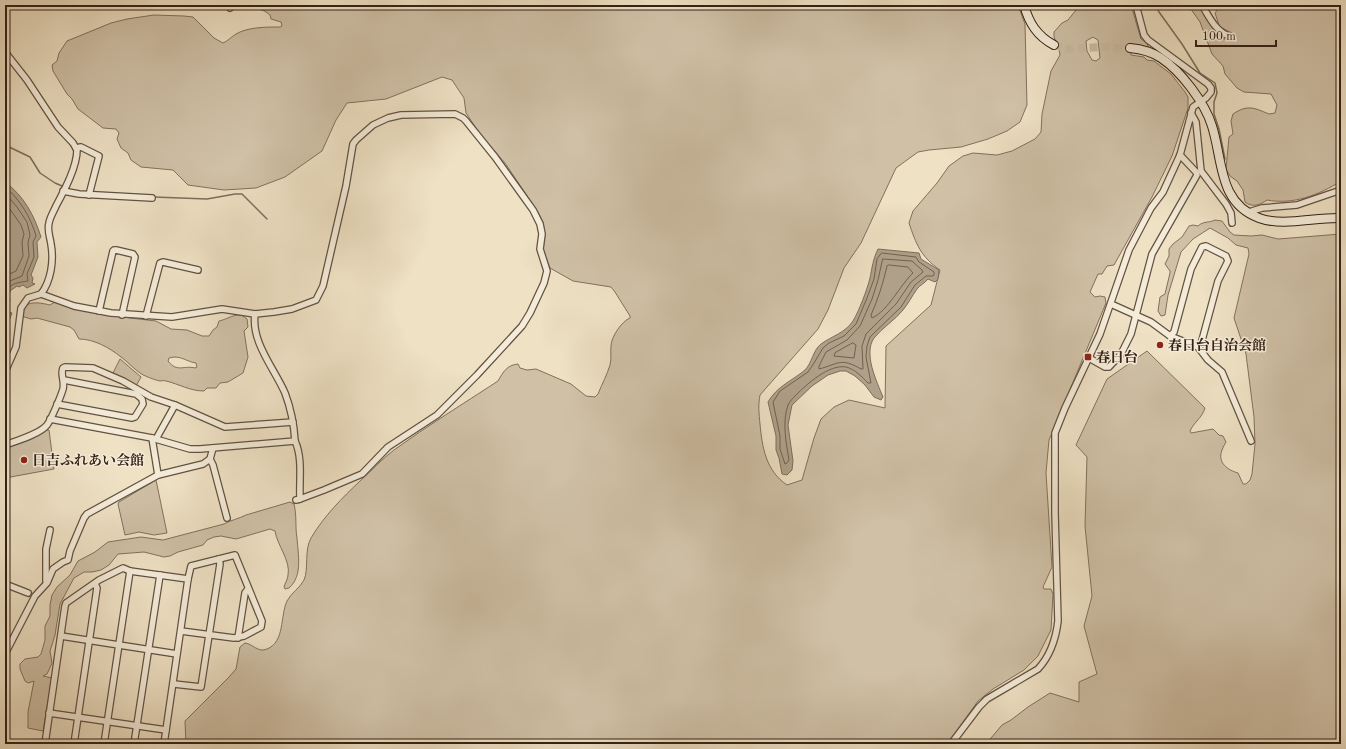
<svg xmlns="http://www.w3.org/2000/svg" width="1346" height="749" viewBox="0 0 1346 749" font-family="'Old Standard TT','Noto Serif JP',serif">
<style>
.green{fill:#cfc0a6;stroke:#82705e;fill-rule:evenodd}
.water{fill:#afa089;stroke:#7e6d5b}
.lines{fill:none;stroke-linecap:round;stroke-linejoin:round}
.shore{stroke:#726050;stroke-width:1}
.stream{stroke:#7e6d5b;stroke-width:1.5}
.secondary-tunnel{stroke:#c9bba1;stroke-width:8;stroke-dasharray:8 4;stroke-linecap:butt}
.street-casing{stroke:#635142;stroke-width:8}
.secondary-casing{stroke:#352116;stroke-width:10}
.street{stroke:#f4ecd9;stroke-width:5.5}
.secondary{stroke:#f4ecd9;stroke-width:8}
.poi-dot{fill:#8f2418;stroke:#f4ecd9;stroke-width:1.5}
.labels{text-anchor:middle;stroke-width:3;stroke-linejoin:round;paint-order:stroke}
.poi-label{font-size:14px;font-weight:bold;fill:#352116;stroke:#f4ecd9;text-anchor:start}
</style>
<rect width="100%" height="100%" fill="#eee1c4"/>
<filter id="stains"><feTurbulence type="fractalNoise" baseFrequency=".005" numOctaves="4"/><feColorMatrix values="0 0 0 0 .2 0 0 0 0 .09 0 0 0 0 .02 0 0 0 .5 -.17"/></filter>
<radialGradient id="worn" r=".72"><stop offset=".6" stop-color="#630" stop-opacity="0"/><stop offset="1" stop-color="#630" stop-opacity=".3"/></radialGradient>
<g class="green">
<path d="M237,5h781l7,19 2,81 -7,17 -13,9 -19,8 -27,8 -32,3 -11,2 -22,16 -35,75 -17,25 -16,42 -10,19 -58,66c-2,10 -1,19 0,29 2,23 6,47 27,61l15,-5 12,-42 7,-19 13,-12 15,-7 36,8 1,-62 45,-41 9,-35c-19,-13 -24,-26 -31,-47l4,-12 24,-28 12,-17 14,-10 10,-3 24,2 15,-4 23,-12 6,-7 1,-18 9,-43 9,-16 -1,-6 -5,-12v-5l8,-9 6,-3 12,-15h51l10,34 6,4 2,6 -7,-3 -9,-2 -2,1v10l13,2 3,3 7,1 17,13 14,18 3,5v11l-16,48 -20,41 -38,68 -7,1 -5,8h-4l-8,18 5,5 5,-1 5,1 1,6 -57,137 -3,33 6,94 -9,20 1,2h7l2,5 -2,36 -13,26 -14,14 -31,19 -15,12 -31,43h-761l-1,-23 44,-44 7,-8 4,-22 5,-4c8,1 13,10 22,6 18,-7 13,-33 20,-48 4,-8 13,-13 17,-21 5,-11 0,-30 7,-42 13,-22 31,-40 49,-57 11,-10 22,-22 34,-31 33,-24 69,-46 104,-69 5,-9 9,-16 20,-17l2,4 7,2 9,-1 35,15 15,12 9,1 3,-3c4,-10 9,-19 12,-29 2,-7 0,-13 1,-19 0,-9 11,-25 19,-28v-2l-15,-24 -4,-5 -38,-6 -23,-13 -7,-18 2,-15 -2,-13 -5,-10 -33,-49 -25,-29 -14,-21 -2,-15 -12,-18 -10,-3 -56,22 -39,4 -11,17 -14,31 -37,26 -29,11 -32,2 -36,-5 -15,-15 -32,-3 -10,-7 -3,-7 -7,-5 -4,-9 2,-6 -3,-4 -13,-1 -25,-19 -6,-10 -5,-5 -14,-23 -1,-6 5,-4 2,-8 8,-12 44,-18 16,-4 27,-4 30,1 9,1 21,21 9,5c5,-2 8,-6 13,-9 12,-7 30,-7 44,-7l2,-1 -1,-4 -10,-3 -1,-4c-13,-11 -19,-4 -33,-8zM1093,37l5,3 2,18 -4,3 -4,-1 -5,-9 -1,-10z"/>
<path d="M1188,5h11l11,19 11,14 10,3 3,-2v-5l-12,-6 -3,-3 -4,-12 6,-8h120v176c-22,14 -48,24 -74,19 -7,5 -14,8 -22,2l-2,-12 -6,-9 -7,-5 -4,-7 3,-32 4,-3 -2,-13 2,-7c15,-10 21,-6 36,0l6,-1 2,-8 -6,-11 -27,-2 -7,-4 -12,-14 -2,-8 -11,-12 -12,-32z"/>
<path d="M1215,220l7,1 8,11 4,3 17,1 11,-1 16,4 63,-5v510h-355l16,-19 9,-5 17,-13 22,-14 29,9v-20l18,-8 -13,-48 8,-30 -7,-70 2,-69 -11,-12 31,-66 40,-28 58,57c-3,10 -11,14 -15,23l1,2 22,-4 6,6 4,1 3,6c-1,2 -3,5 -4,8 -5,13 6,20 16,23l5,11h3l4,-4 2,-6 3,-30 -1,-27 -8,-63 -12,-36 15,-64 -1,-6 -12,-3 -8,-7 -18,-10 -17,11 -12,13 -13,43 -3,20 -4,1 -3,-5 2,-14 5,-3 5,-21v-2l-5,-7 4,-8v-7l4,-5 9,-7 7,-11 4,-1 5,1c5,-5 11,-3 17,-6z"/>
<path d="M55,302l75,16 26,3 15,8 16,1 15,6h7l4,-6 4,-3 2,-6c10,-2 19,-11 28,-2l1,8 -4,4 4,26 -5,16 -15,9 -8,1 -4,5h-9l-3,3c-14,0 -25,-7 -38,-10 -2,-1 -4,0 -6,0 -5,-1 -16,-5 -20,-8 -7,-5 -12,-11 -19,-16 -11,-9 -27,-18 -42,-18l-5,-9 -4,-3 -33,-9 -6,1 -10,-3 3,-10c9,-5 17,-3 26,-1zM174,357c9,0 14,5 22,6l1,4 -2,1c-11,-3 -18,5 -27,-7l1,-3z"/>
<path d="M120,359l21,18 -5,9 -23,-13z"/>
<path d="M47,430h2l5,39 -49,9v-31l39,-15z"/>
<path d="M156,480l11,53 -13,2 -15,-3 -14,3 -7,-31 1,-2z"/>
<path d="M290,502l4,2c3,12 1,23 3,34 1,16 6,38 -8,50l-4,1 -1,-2c1,-4 4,-8 4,-12 3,-14 -11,-30 -13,-44l-5,-2 -34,10 -15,-3 -7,1 -7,3 -4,5 -25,7 -8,4 -6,1 -20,-5 -26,2 -9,11 -8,5 -9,2h-8l-10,6 -14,26 -5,31 -5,16 2,12 -5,11 -4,2 9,2 -9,53 -15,-3v-16l6,-31 -6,2 -3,-2 -5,-12v-5l5,-5 13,-2 3,-3 4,-14v-14l5,-10v-11l2,-10 5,-8 13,-12 8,-14 17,-9 13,-10 33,-5 22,3 61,-16c7,-4 14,-5 22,-9z"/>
</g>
<g class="water">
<path d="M5,182c19,14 29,33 36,55l-4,5 1,15 -7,18 2,3 -1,5 3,1 -8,4 -4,-3 -4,2 -2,-1 -7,5 -1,6 1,3 -2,8 1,4 3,1 -7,18v-41l2,-2 -1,-6 -1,-1z"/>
<path d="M878,249l41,4 2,6 18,11 -1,9 -3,3 -7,-3c-3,4 -8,6 -11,10 -5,7 -9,15 -14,21 -8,10 -21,18 -29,28 -11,16 3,44 9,59l-2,3 -7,-3 -9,-12 -10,-9 -9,-5h-6l-12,4 -16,11 -20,19 -4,20 5,36 -1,9 -5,5 -5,-1 -3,-16 -3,-8v-14l-8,-34c9,-16 24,-21 37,-32 7,-7 8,-20 16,-26 11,-8 24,-11 32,-23 6,-10 14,-31 17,-43 2,-10 3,-19 8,-29z"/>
</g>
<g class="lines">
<g class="shore">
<path d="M5,187c15,12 26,31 31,49l-3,6 1,15 -7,17 1,7c-10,2 -20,1 -23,15"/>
<path d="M5,193l12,14 10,15 3,13 -2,7 1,14 -7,20 -17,7"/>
<path d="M5,202l16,23 3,9 -2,8 1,14 -7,15 -11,5"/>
<path d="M882,253l34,4 3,5 15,10v3l-1,1h-7l-11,9 -14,22 -31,30 -3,9 -1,11 5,26h-3c-6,-6 -13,-14 -22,-16 -17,-3 -39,17 -50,28 -3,3 -6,6 -8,10 -6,18 -2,36 1,55l-2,3 -2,1 -5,-15v-13l-7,-34 7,-11 28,-19 6,-9 9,-15 6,-5 15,-7 12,-12 11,-26 7,-19 3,-20z"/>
<path d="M883,259l29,2 10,9 1,2 -12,10 -15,22 -30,30 -4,12 1,23h-2c-21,-12 -22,-5 -42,0v-3l7,-14 21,-12 13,-14 12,-27 6,-19z"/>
<path d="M889,265l19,2 5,6c-13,12 -25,38 -41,45l-1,-3c7,-16 12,-31 16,-49z"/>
<path d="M853,343l3,2 -2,13 -20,-2 1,-3z"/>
</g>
<g class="stream">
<path d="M1156,5l3,7 23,32 18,29 15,10 2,10 -3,9v12l5,15 6,30"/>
<path d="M5,145l25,12 10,16 15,10 7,3"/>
<path d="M154,197l53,2 28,-5h7l25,25"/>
</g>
<path class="secondary-tunnel" d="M1054,45l15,4 34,-2 27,1"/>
<g class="street-casing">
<g id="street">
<path d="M228,5l2,3"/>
<path d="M1202,5c7,12 15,29 30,32"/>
<path d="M5,52l22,28 31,47 15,16 4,7c0,17 -13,41 -21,56 -2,5 -6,11 -7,17 -2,7 1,14 2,21 3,17 0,37 -10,50"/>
<path d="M1191,113l5,9 5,49 25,33 5,9 1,10"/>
<path d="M76,148l5,-1 18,9 -10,39"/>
<path d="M63,191l16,3 73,4"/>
<path d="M1249,212l13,-4 35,-3 44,-15"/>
<path d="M1111,304l40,18 19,14 28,11 10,13 14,12 29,69"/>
<path d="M99,311l14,-60 1,-1h2l17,4 2,3 -13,58"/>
<path d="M146,316l14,-53 3,-1 35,8"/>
<path d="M1170,336l4,-4 17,-63 11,-22 4,-1 20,10 2,5 -10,20 -17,63 -3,3"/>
<path d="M1089,358l16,9h4l12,-13 10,-20 21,-80 45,-79 -1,-3 -16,-17"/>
<path d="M5,372l11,-25 5,-39 7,-10 13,-4 33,12 37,7 61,4 50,-8 33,5 19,-2 18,-3 24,-9 7,-14 23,-100 7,-42 3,-4 17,-15 15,-7 13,-3 54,-1 8,4 3,3 29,36 38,53 7,14 2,10 -2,15 7,22 -3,12 -14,30 -8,13 -45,49 -40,40 -49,32 -26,27 -38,16 -24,9"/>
<path d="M57,404l75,14 3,-1 8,-13 -1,-5 -6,-5 -72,-14"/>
<path d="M175,405l50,22 68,-5"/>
<path d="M50,419l102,19 6,37"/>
<path d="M152,438l38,11h10l95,-8c-1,-17 -4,-32 -10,-48 -11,-25 -34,-51 -30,-79"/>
<path d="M295,441c8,17 4,40 5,58l-4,1"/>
<path d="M5,445c11,-4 35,-11 42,-20 4,-5 14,-29 16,-36 2,-8 -3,-15 0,-21l2,-1 28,1 30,13 28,16 24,8 -19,34"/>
<path d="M213,448l-3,11 3,6 14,53"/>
<path d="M46,581v-32l4,-19"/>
<path d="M5,584l23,9"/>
<path d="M61,636l116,18"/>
<path d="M238,638l7,-45 3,-4"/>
<path d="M5,654l30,-58 12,-13 6,-14 10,-7 5,-2 2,-9 14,-33 3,-4 71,-39 45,-11 7,-5"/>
<path d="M174,684l27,3 19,-123 -1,-5"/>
<path d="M49,713l117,17"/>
<path d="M45,744l20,-138 1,-3 33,-23 24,-12 7,3 58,8"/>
<path d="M74,744l23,-156 -2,-4"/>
<path d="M104,744l26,-173"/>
<path d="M134,744l26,-169"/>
<path d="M164,744l24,-165 3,-13 44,-11 27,66 -1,6 -17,9 -10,2 -53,-7"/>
<path d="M951,744l28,-37 8,-8 51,-30c12,-13 18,-31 20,-48l-3,-108v-80l10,-25 35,-74 29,-84 22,-42 12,-16 17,-37 13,-48 13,-9 5,-6v-4l-3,-4 -60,-44 -4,-5 -8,-30"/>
</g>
</g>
<g class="secondary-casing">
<g id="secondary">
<path d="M1024,5c5,18 13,31 30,40"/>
<path d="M1130,48c11,1 22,4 31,10 20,13 44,45 51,68 11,34 6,77 47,92 24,9 56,-1 82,0"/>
</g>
</g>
<use href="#street" class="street"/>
<use href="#secondary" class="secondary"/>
</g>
<g class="poi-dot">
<circle cx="1160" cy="345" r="4"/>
<rect x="1084" y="353" width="8" height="8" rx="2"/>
<circle cx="24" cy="460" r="4"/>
</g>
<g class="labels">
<g class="poi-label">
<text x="1168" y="350">春日台自治会館</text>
<text x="1096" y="362">春日台</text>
<text x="32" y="465">日吉ふれあい会館</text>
</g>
</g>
<rect width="1346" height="749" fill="none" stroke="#eee1c4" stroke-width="20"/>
<rect x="6" y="6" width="1334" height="737" fill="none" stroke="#352116" stroke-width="2"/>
<rect x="10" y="10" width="1326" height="729" fill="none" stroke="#352116"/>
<path d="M1196 40v6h80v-6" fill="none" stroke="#352116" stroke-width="2"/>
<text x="1202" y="40" font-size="12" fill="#352116" stroke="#f4ecd9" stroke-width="3" paint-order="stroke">100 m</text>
<rect width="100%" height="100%" filter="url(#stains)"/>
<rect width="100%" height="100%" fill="url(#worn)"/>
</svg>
